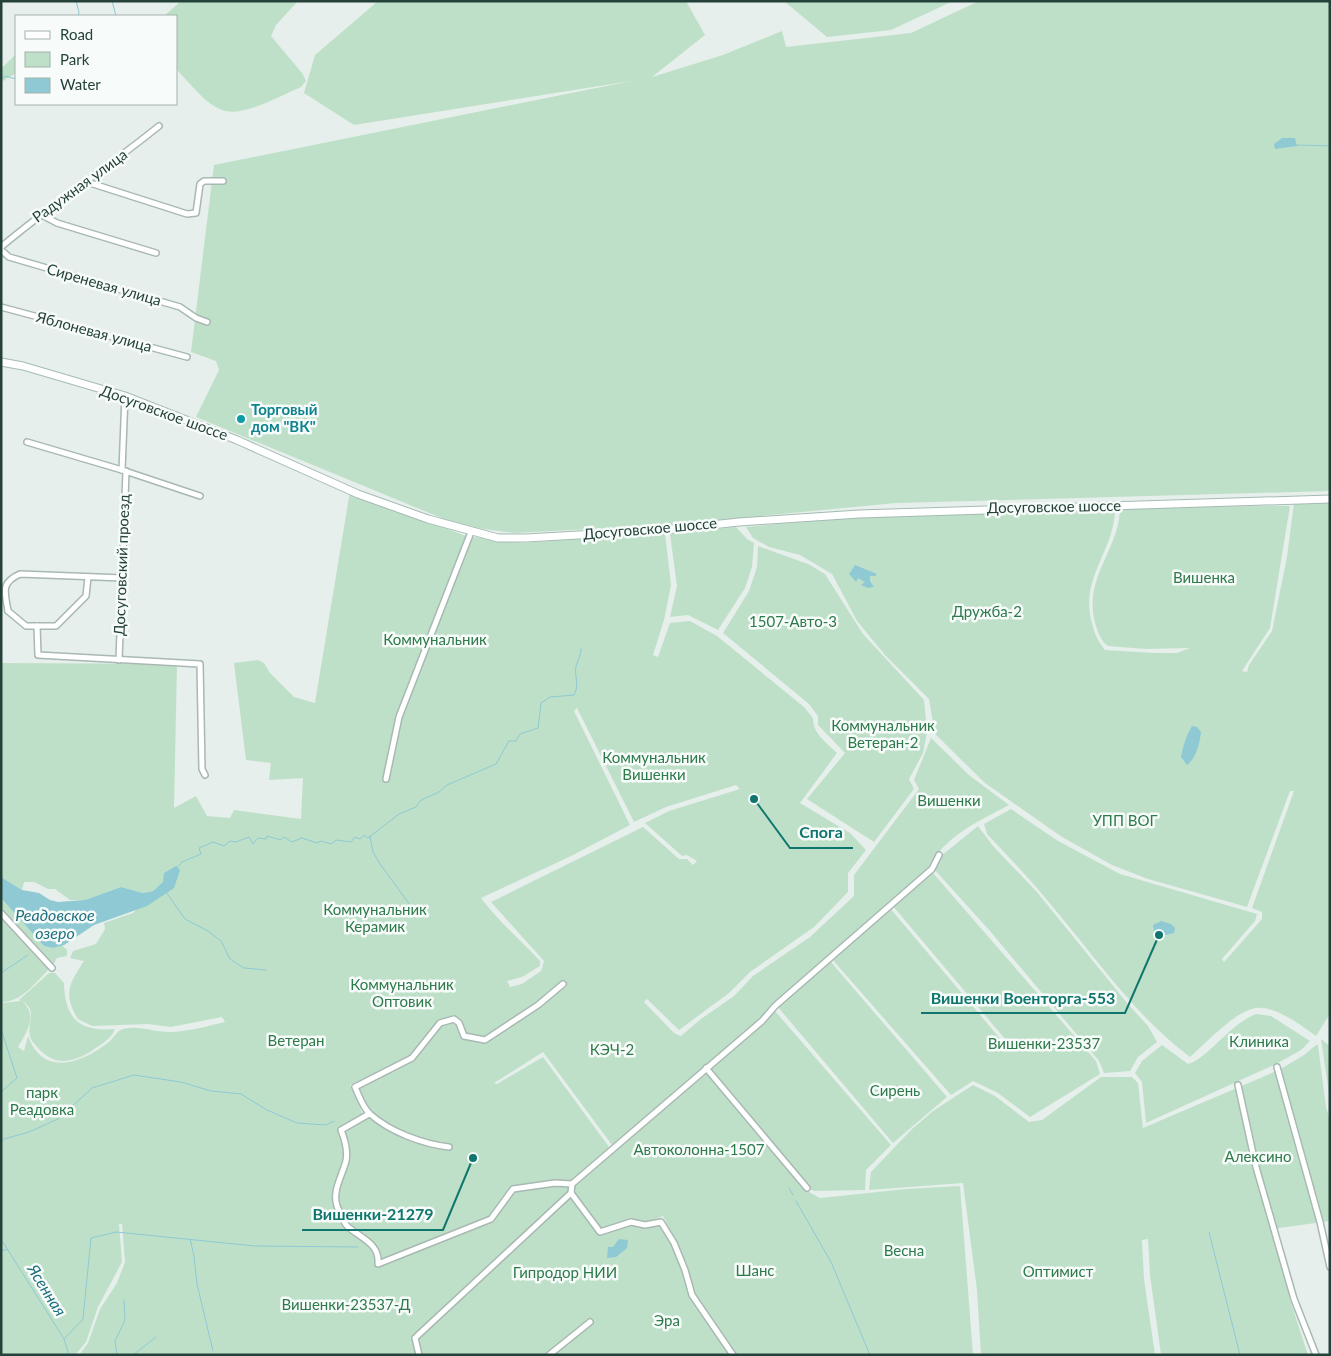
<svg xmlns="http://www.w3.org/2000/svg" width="1331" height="1356" viewBox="0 0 1331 1356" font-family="Lato,sans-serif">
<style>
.green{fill:#bfe0c8;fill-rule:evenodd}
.water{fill:#8ec9d4}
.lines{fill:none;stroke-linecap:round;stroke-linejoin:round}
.stream{stroke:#8ec9d4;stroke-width:1}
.minor-casing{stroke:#a8b8b2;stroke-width:8}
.secondary-casing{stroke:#a4bbb3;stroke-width:9}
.minor{stroke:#fff;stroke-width:5}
.secondary{stroke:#fff;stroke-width:7}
.culture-dot{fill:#0f9aa8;stroke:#f7fbf9;stroke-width:2}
.labels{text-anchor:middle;stroke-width:5;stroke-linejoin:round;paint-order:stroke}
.street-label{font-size:15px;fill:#24423a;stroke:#f7fbf9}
.culture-label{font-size:15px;font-weight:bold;fill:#0d838f;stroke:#f7fbf9;text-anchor:start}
.park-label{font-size:15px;fill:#2d7a4b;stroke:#f7fbf9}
.water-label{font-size:16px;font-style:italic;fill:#1c6f80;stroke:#f7fbf9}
.leader{fill:none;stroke:#0f766e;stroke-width:2}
.callout-dot{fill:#0f766e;stroke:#f7fbf9;stroke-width:2}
.callout-label{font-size:16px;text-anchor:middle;font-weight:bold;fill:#0f766e;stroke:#f7fbf9;stroke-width:5;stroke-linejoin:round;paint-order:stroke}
</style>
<rect width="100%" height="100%" fill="#e6efeb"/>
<g class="green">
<path d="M181,1h117l-22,24 -5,11 31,37 4,8 -5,6c-19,8 -59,31 -79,23 -18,-7 -33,-28 -46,-41v-53h-12z"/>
<path d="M378,1h308l19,34 -53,42 71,-22 59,-24 4,16 125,-14 68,-32h351v490l-434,12 -229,22 -153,8 -53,-7 -265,-109 23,-47 -3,-9 -25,-9 23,-187 417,-84 -277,44 -50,-32 11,-38z"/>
<path d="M784,1h169l-62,29 -64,7z"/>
<path d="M16,54v19l-15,9v-13z"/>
<path d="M350,491l116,45 57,7 142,-10 6,52 -7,35 -11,35 5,2 12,-34 20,-2 27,15 87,71 9,11c0,16 13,24 24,35l-37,50 50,30 16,17 -18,23v19l-34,35 -64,45 -21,21 -50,37 -32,-31 -3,3 30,31 7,3 20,-17 33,-23 19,-20 57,-39 44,-41v-21l65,-86 -5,-9 17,-42 38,37 40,30c-32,17 -64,31 -81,63l-154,134 -8,12 -154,131 -69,-93 -49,31 3,1 46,-27 66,90 -37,33 -60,6 -21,30 -110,46c-8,-32 -35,-28 -41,-58 -4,-16 5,-28 9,-42 2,-10 -2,-21 -5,-31l25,-15 45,27 37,7 2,-5c-29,-5 -59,-13 -82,-33 -6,-5 -9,-17 -13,-24l54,-28 29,-34 9,-4 6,3 4,11 27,7 53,-36 27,-23 -3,-3 -31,26 -48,32 -21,-7 -5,-11 -20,1 -29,35 -60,28 13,29 -25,16 6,21 -10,50 5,17 7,11 13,9 17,15 1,11 2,2 113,-46 21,-29 40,-7 16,3 -2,9 -40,33 -115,108 5,18h-338l9,-12 12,-34 17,-26 8,-21 -3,-38h-3l3,38 -24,45 -12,35 -11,13h-74v-352l20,-2 -2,-1 30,-27h6l9,10c1,36 15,49 51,46 -3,10 -17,17 -25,23 -19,11 -36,14 -52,-4 -3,-4 -7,-7 -8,-12 -3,-13 8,-26 -8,-35 17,15 4,32 -4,46l6,4 4,-15c16,43 56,26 82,5 4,-4 8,-11 13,-12 17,-4 32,4 49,3 17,-1 37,-6 53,-10l-3,-5 -51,10 -23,-3 -56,2 -14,-7c-16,-26 -8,-36 6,-58l-14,-3 3,-7 23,-7 9,-15 -1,-6 29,-10 30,-31 -10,9 -10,2 -22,-6 -36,13h-15l-15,-11h-7l-14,-7h-10l-2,8 -21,-13v-214l176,1 -3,144 22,-12 11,20 23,2 4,-8 67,9 2,-41 -34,2 2,-17 -25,-3 -12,-97 24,-3 6,3 6,10 24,24 21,6zM577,708l57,114 32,-15 70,-22 4,4 -71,22 -24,12 37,33 5,-1 10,6 -4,4 -6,-6h-8l-36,-32 -152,75 53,59 -3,10 -19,13 -12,3 -3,-6 15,-4 18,-11v-5c-20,-22 -42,-40 -59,-63l90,-42 59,-31 -56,-114z"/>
<path d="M1330,502v512l-14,22c-16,-11 -39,-30 -60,-28 -21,3 -50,35 -66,49 -51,-38 -89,-92 -129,-140 -23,-29 -48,-56 -74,-83l-3,-10 27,-15 47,32 62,33 137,40 -2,7 -33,38 2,3 38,-43v-7l-10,-4 42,-117h-4l-43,116 -99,-28 -36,-14 -50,-28 -77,-54 -50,-49 -6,-35 -44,-44 -28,-34 -25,-47 -32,-19 -31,-8 -16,-9 -7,-11 139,-14 230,-4c0,40 -34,68 -24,110 3,13 6,21 14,31l49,3h23l13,-5 -44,1 -38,-3c-8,-6 -10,-14 -13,-23 -12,-47 25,-73 25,-116l170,-1 -20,122 -28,43 5,1 2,-7 23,-34 15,-74 7,-54z"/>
<path d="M736,527l11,12 7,4 -2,24 -7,21 -27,42 -30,-15 -18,2 7,-31 -7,-52z"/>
<path d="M758,546l50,18 17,10 38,60 61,66 3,32 -4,21 -14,26 5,10 -40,53 -67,-43 38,-46 -27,-28v-9l-9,-12 -86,-71 26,-42 8,-24z"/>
<path d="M978,826l15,20 44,46 90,111 21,23 9,16 -19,15 -8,14 -26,2 -5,-12 -109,-130 -56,-62 7,-13z"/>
<path d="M933,873l163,188 4,13 -70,43 -32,-24 -25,-12 -22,14 -120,-137 58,-51 119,141 3,-2 -119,-141z"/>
<path d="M1,898l43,48 9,2 9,-3 5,5v6l-10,2 -4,7 -52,-58z"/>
<path d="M1,919l48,50c-14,14 -27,33 -48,33z"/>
<path d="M830,961l117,136 -54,46 -116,-137z"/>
<path d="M775,1011l116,134 -25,25 -1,20 -51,1 -6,-3 -99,-119z"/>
<path d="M1256,1014l15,2 39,25 -9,9 -25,14 -130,59 -4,-41 -7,-9 7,-12 20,-16 26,19c21,-6 40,-39 68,-50z"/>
<path d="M1321,1039l9,7v54z"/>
<path d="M1316,1045h2l8,62 4,13v101l-58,8 18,71 18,55h-147l-11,-80 -2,-36 -6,1 2,39 11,76h-174l-4,-65 -14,-107 -94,7 2,-18 41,-43 21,-18 40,-26 22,11 34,26 13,-2 59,-43h31l6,6 5,45 136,-58 25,-15z"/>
<path d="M707,1073l98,117 15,8 86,-9 54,-3 13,169h-238l-42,-64 -15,-46 -15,-29 -18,7 -13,-5 -31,12 -28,-38 2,-9z"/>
<path d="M570,1197l30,37 33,-10 8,4 18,-2 15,21 15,45 41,63h-176l40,-33 -3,-4 -46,37h-123l-5,-16z"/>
</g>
<g class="water">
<path d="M1282,138h13l2,8 -22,3 -1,-5z"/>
<path d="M855,565l22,9 -2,2h-5v5l4,6 -6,1 -7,-3 4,-3 -7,-4 -2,4 -7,-8z"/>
<path d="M1192,726l5,1 4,5c-1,10 -5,27 -14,33l-6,-8c2,-11 5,-21 11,-31z"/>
<path d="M176,866l4,4 -6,18 -27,18 -53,19 -30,20 -11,3 -9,-2 -43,-48v-21l21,13 17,3 11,7 8,2 27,-2 36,-13 22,6 10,-2 10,-9 1,-9z"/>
<path d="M1161,921l10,3 4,4 -1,5 -8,2 -12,-4 -1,-6z"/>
<path d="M619,1239l9,1 -1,8 -11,9 -9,1 1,-11h5z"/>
</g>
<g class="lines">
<g class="stream">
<path d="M76,1l3,11 -1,4"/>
<path d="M112,1l4,15"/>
<path d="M1,80l4,-4 11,3"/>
<path d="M1296,145l34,1"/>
<path d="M370,836l3,16 7,12 33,45"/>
<path d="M177,868l5,-6 19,-8 -2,-6 14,-6 11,4 6,-5 6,1 13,-5 4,7 5,-6 8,1 1,-3 14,4 3,-3 8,5 10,-4 15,5 4,-2 10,3 5,-4 15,2 4,-5 5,2 4,-4 4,3 31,-24 17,-7 5,-7 18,-8 8,-7 49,-21 13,-23h7l4,-7 18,-6 3,-25 9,-6 24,-2c6,-11 0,-18 2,-29 2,-7 5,-10 5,-17"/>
<path d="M166,892l19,27 23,12 13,10 9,18 14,9 22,2"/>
<path d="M1,973l27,-18"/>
<path d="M1,1029l16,49 -16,14"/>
<path d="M1,1142l3,-3 25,-7 29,-13 34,-31 42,-13 47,7 30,9 30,3 26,16 30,13 29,2 8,-4"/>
<path d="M789,1188l4,7"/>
<path d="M796,1201l35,61 39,93"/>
<path d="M1209,1232l31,123"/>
<path d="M1,1239l63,100 5,16"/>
<path d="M190,1239l4,17 3,28 16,67"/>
<path d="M1,1250h7"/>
<path d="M64,1339l19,-20 8,-81 25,-6 139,14 103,1"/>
<path d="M117,1355l-2,-14 10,-21 -1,-20"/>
<path d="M133,1355l23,-18"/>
</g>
<g class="minor-casing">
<g id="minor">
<path d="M87,182l100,32 9,-1 4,-29 4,-3h19"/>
<path d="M40,214l17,9 99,30"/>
<path d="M1,247c51,-43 106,-79 158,-121"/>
<path d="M1,250l8,7 171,50 16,11 11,4"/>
<path d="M1,307l186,50"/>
<path d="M27,442l95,28 78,26"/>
<path d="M122,470l3,-74"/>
<path d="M8,611c-3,-19 -8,-28 12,-37l103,4"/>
<path d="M8,611l18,15h30l30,-30 2,-19"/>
<path d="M37,626l1,29 162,9 2,105 3,6"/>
<path d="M119,660l7,-189"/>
<path d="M386,779l13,-62 72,-185"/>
<path d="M1,913l51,55"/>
<path d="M1277,1067l43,155 10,45"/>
<path d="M706,1068l101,120"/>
<path d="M1238,1085l18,82 38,132 22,56"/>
<path d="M369,1114l-28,16c4,10 7,21 5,31 -4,15 -14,30 -9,45 3,7 6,16 11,21 13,11 32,17 30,37l113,-45 22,-30 42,-6 17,1"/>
<path d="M449,1147c-26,-3 -59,-15 -79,-33 -7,-6 -11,-18 -15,-27l57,-29 28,-35 14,-4 5,4 5,13 21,4 53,-35 25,-21"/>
<path d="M419,1355l-4,-17 156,-145"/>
<path d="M549,1355l41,-33"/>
<path d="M733,1355l-41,-60 -7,-25 -11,-27 -13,-21 -16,3 -14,-3 -31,10 -29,-39 1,-9 190,-163 13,-15 157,-137 7,-14"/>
</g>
</g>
<g class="secondary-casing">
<path id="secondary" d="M1,362l22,4 102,30 112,44 121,54 70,25 70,19h28l139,-8 74,-8 120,-8 471,-15"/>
</g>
<use href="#minor" class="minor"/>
<use href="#secondary" class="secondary"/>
</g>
<circle class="culture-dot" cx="241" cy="419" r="5"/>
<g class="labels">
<g class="street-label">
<text transform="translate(80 186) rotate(-36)" y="5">Радужная улица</text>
<text transform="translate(104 285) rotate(16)" y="5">Сиреневая улица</text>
<text transform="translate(94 332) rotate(15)" y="5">Яблоневая улица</text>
<text transform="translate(164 413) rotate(20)" y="5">Досуговское шоссе</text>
<text transform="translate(1054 507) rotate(-1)" y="5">Досуговское шоссе</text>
<text transform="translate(650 529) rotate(-5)" y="5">Досуговское шоссе</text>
<text transform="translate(122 565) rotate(-88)" y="5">Досуговский проезд</text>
</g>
<g class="culture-label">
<text x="251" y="415">Торговый<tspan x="251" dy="17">дом "ВК"</tspan></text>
</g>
<g class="park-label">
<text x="1204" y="583">Вишенка</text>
<text x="987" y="617">Дружба-2</text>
<text x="793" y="627">1507-Авто-3</text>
<text x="435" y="645">Коммунальник</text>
<text x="883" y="731">Коммунальник<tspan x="883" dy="17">Ветеран-2</tspan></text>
<text x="654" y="763">Коммунальник<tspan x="654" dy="17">Вишенки</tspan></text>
<text x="949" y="806">Вишенки</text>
<text x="1125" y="826">УПП ВОГ</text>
<text x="375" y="915">Коммунальник<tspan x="375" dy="17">Керамик</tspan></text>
<text x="402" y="990">Коммунальник<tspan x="402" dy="17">Оптовик</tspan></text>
<text x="296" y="1046">Ветеран</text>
<text x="1259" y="1047">Клиника</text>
<text x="1044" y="1049">Вишенки-23537</text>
<text x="612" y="1055">КЭЧ-2</text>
<text x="895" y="1096">Сирень</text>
<text x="42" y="1098">парк<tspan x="42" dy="17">Реадовка</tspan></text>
<text x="699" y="1155">Автоколонна-1507</text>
<text x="1258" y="1162">Алексино</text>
<text x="904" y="1256">Весна</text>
<text x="755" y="1276">Шанс</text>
<text x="1058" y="1277">Оптимист</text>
<text x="565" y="1278">Гипродор НИИ</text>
<text x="346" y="1310">Вишенки-23537-Д</text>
<text x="667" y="1326">Эра</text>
</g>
<g class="water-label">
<text x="55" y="921">Реадовское<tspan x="55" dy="18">озеро</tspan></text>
<text transform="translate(47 1290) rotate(58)" y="6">Ясенная</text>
</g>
</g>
<path class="leader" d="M754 799L790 848H853M1159 935L1125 1013H921M473 1158L443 1230H302"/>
<g class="callout-dot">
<circle cx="754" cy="799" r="5"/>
<circle cx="1159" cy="935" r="5"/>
<circle cx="473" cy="1158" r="5"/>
</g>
<g class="callout-label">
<text x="821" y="838">Спога</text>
<text x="1023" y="1004">Вишенки Военторга-553</text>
<text x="373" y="1220">Вишенки-21279</text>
</g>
<rect width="1331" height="1356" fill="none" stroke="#24423a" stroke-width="5"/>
<rect x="15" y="15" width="162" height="90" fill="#f7fbf9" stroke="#a3b1ad"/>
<rect x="25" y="31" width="25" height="8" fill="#ffffff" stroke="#a3b1ad"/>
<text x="60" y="40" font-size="15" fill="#24423a">Road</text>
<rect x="25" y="52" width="25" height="15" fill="#bfe0c8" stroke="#a3b1ad"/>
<text x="60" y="65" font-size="15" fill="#24423a">Park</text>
<rect x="25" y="78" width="25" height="15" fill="#8ec9d4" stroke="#a3b1ad"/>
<text x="60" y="90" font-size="15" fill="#24423a">Water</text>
</svg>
